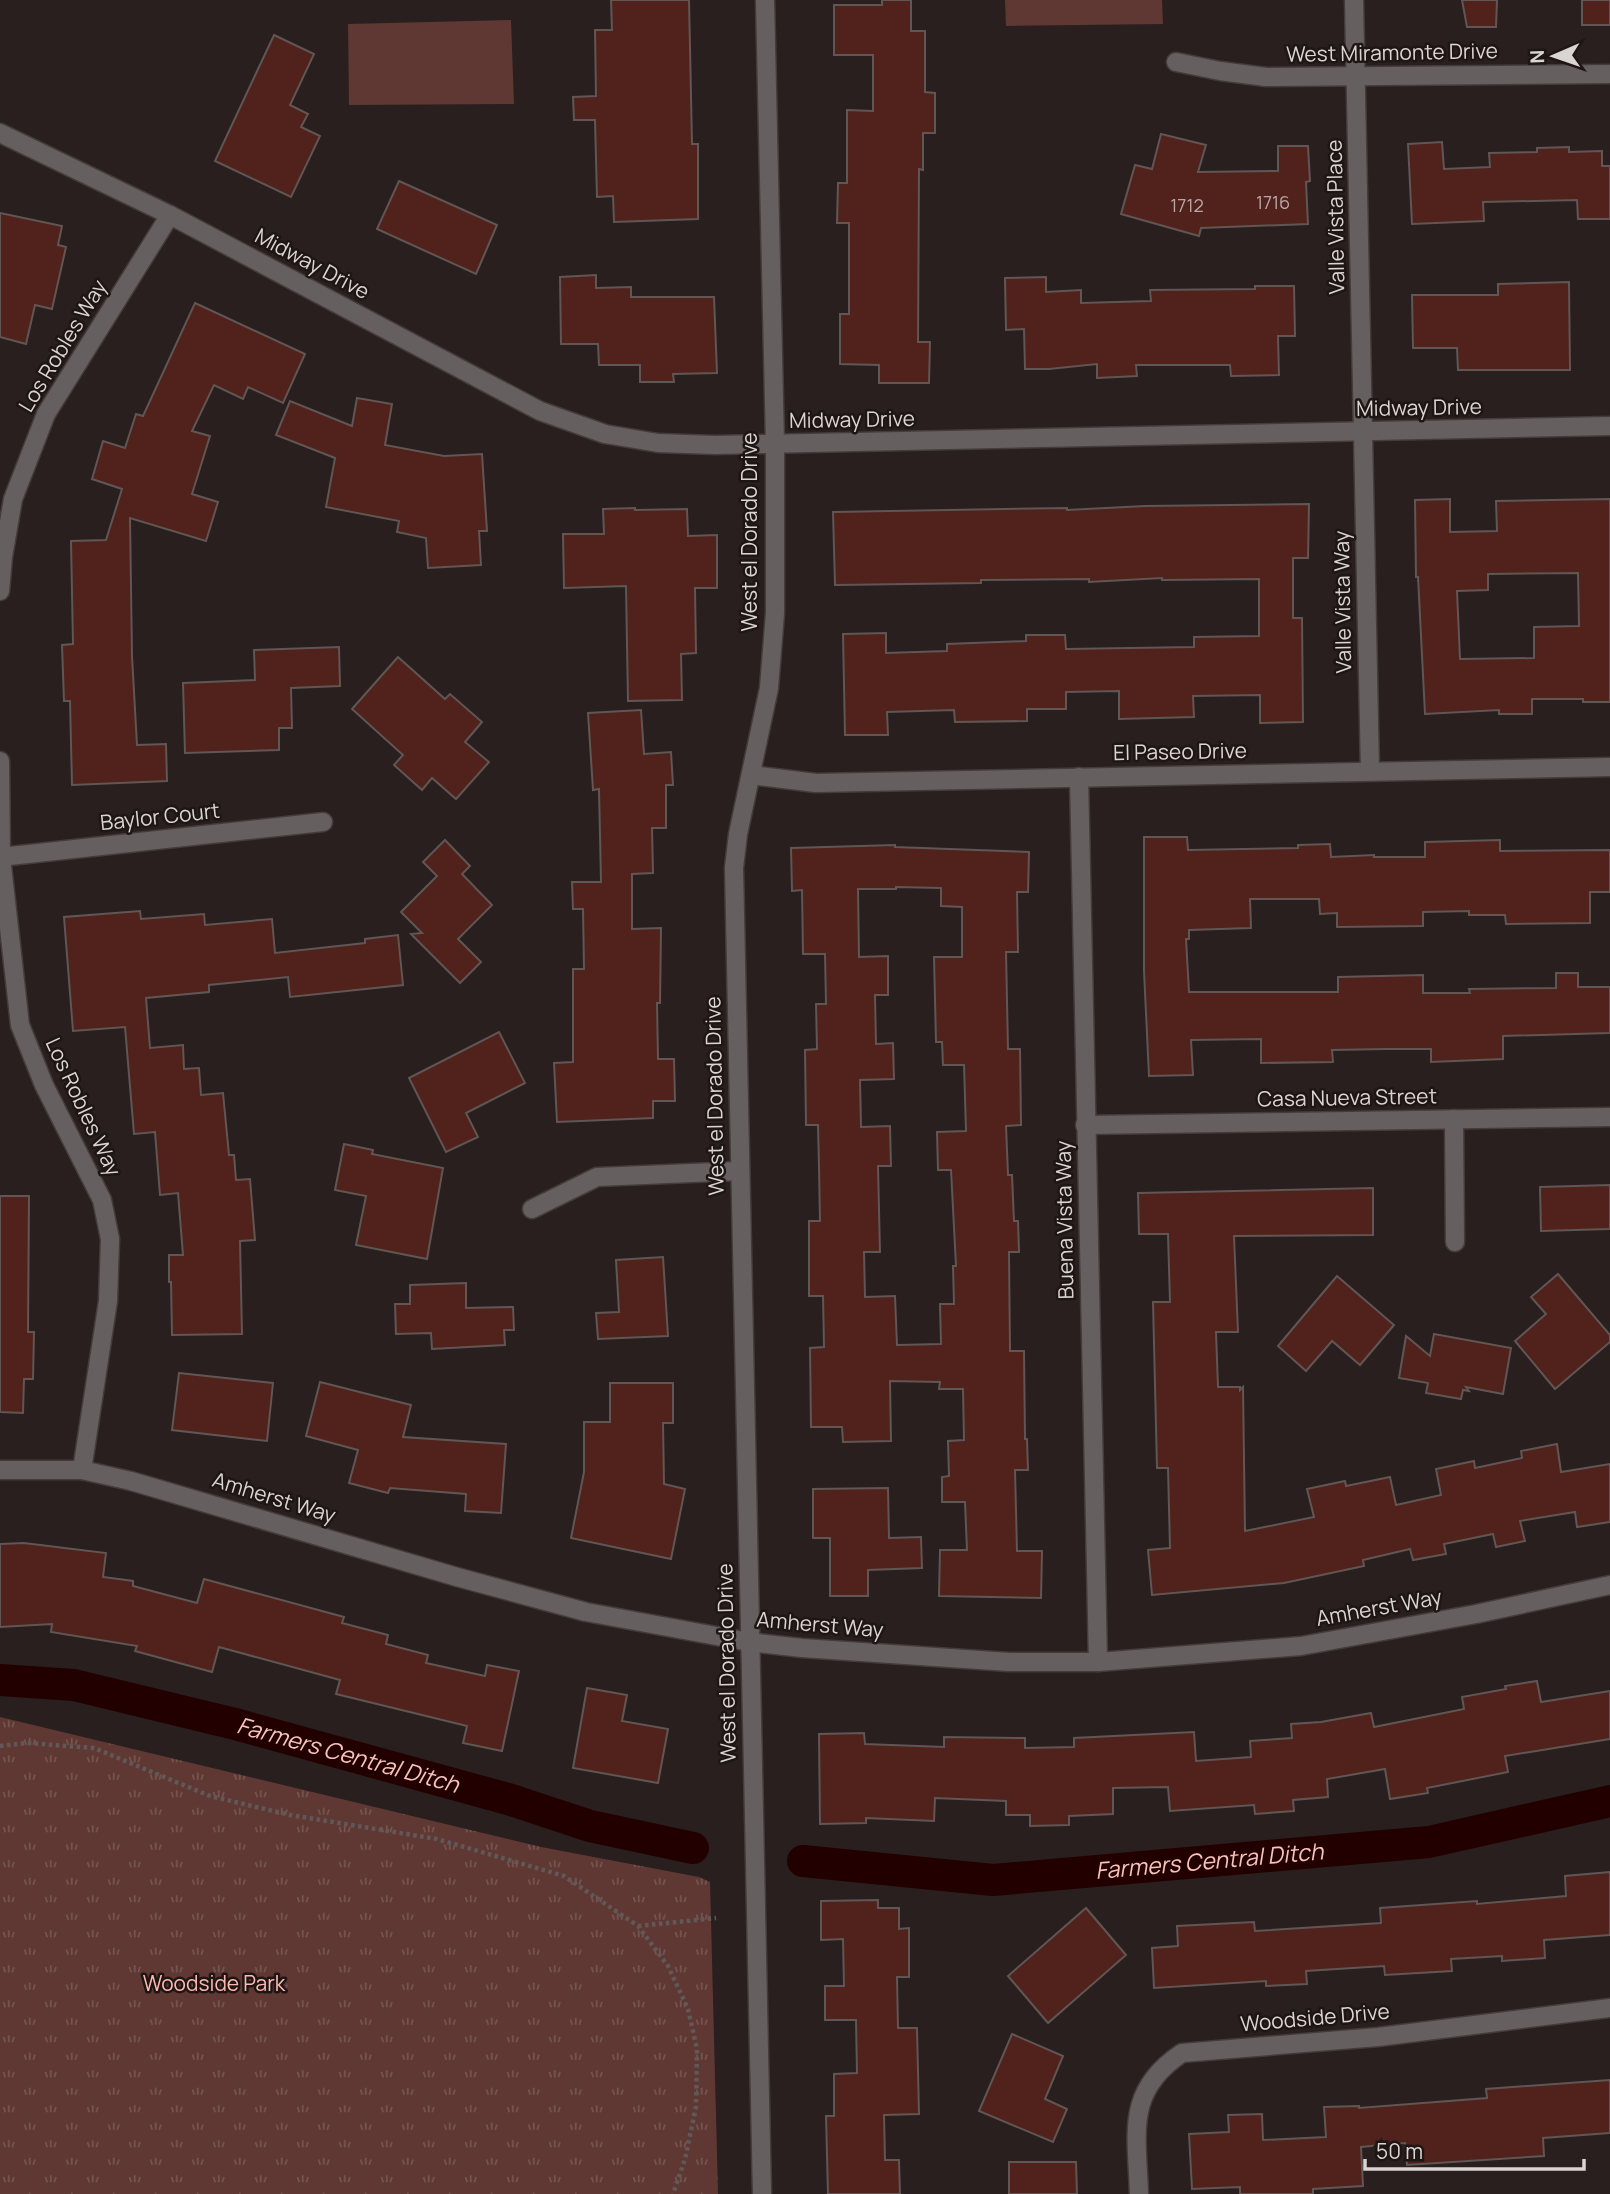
<svg xmlns="http://www.w3.org/2000/svg" width="1610" height="2194" viewBox="0 0 1610 2194" font-family="Manrope,sans-serif">
<style>
.grass{fill:#5f3834}
.park{fill:url(#park-tufts)}
.lines{fill:none;stroke-linecap:round;stroke-linejoin:round}
.canal{stroke:#230000;stroke-width:32}
.building{fill:#51211c;stroke:#605654;stroke-width:2;fill-rule:evenodd}
.street-casing{stroke:#443c3b;stroke-width:21}
.path{stroke:#615958;stroke-width:4.5;stroke-dasharray:3.5 3.5;stroke-linecap:butt}
.street{stroke:#65605f;stroke-width:18}
.labels{text-anchor:middle;stroke-width:5;stroke-linejoin:round;paint-order:stroke}
.number-label{font-size:18px;fill:#b8a7a5}
.street-label{font-size:21px;fill:#dad4d3;stroke:#1e1615}
.park-label{font-size:21px;fill:#ffb9b0;stroke:#1e1615}
.water-label{font-size:23px;font-style:italic;fill:#f8c3bc;stroke:#1e1615}
</style>
<defs>
<pattern id="park-tufts" width="24" height="20" patternUnits="userSpaceOnUse" patternTransform="scale(1.75)"><rect width="24" height="20" fill="#5f3834"/><path d="M3 7l-1-3M5 7V3M7 7l1-3M15 17l-1-3M17 17v-4M19 17l1-3" fill="none" stroke="#755450"/></pattern>
</defs>
<rect width="100%" height="100%" fill="#281f1e"/>
<g class="grass">
<path d="M1005,0h157l1,24 -157,2z"/>
<path d="M511,20l3,84 -165,1 -1,-81z"/>
</g>
<path class="park" d="M0,1717l541,130 158,30 11,5 8,312h-718z"/>
<g class="lines">
<g class="canal">
<path id="s1" d="M0,1680l74,5 161,39 273,75 82,27 103,22"/>
<path id="s2" d="M803,1861l190,19 436,-38 181,-41"/>
</g>
</g>
<g class="building">
<path d="M611,0h78l3,144h6v75l-84,3 -1,-26 -16,1 -2,-77h-21l-1,-23 23,-1 -1,-66h17z"/>
<path d="M882,0h29v31h14v61l10,1v40h-12v37l-4,-1 -1,173h12l-1,41h-50v-18l-39,-1v-50h9v-91h-12l1,-40h9v-73l26,1v-56h-39v-50h48z"/>
<path d="M1462,0h35l-1,27h-29z"/>
<rect x="1582" y="0" width="28" height="25"/>
<path d="M274,35l40,19 -24,51 18,9 -7,13 19,9 -29,61 -76,-36z"/>
<path d="M1161,134l45,11 -8,27 80,-1v-25h30l2,35 -4,1 2,42 -107,4 -2,8 -78,-22 14,-49 17,4z"/>
<path d="M1442,142l2,27 46,-2 -1,-14 48,-1v-4l32,-1v5l33,-1v15h8v53h-32l-1,-19 -94,2 1,19 -72,3 -4,-80z"/>
<path d="M399,181l98,44 -21,49 -99,-45z"/>
<path d="M0,213l62,13 -4,19 8,2 -14,62 -17,-4 -9,39 -26,-7z"/>
<path d="M596,275v13l35,-1v10h83l3,76 -44,1 1,8h-34v-17h-41l-1,-21h-37l-1,-67z"/>
<path d="M1046,277v15l35,-2v13l70,-2 -1,-11 105,-1v-3h39l1,50h-17l1,39 -48,1 -1,-11h-94l1,11 -40,2v-14l-48,5h-24l-1,-40 -18,1 -1,-52z"/>
<path d="M1569,282l1,88h-112l-1,-22h-44l-1,-53h86v-11z"/>
<path d="M195,303l110,51 -22,49 -35,-16 -5,12 -29,-14 -22,46 18,5 -18,58 26,8 -12,39 -76,-23 2,138 5,89 29,-1 1,37 -95,4 -2,-84h-6l-2,-56 11,-1 -2,-103 35,-1 16,-51 -30,-10 11,-38 22,7 11,-34 7,2z"/>
<path d="M357,398l35,6 -7,41 59,11 38,-2 5,77h-8l2,34 -53,3 -2,-30 -29,-6 2,-11 -73,-14 9,-49 -59,-23 14,-34 62,25z"/>
<path d="M1450,499v33l47,-1 -1,-30 114,-2v203h-27v-3h-51v15h-33v-4l-74,4 -7,-137h-2l-1,-77zM1578,573l1,53 -45,1v31l-74,1 -3,-68 31,-1v-16z"/>
<path d="M1309,504l-1,54h-15v60h9l1,104 -43,1v-28l-67,1 1,21 -75,2v-28l-53,1v17h-39v12l-72,1 -1,-12 -67,2 1,23h-43l-2,-101 43,-1v20l61,-2v-7l79,-3v-6h39l1,14 128,-2v-10l65,-1v-57l-97,1v-2l-73,4v-3l-108,1v3l-146,2 -2,-73 234,-4v2l78,-4z"/>
<path d="M635,508v2l52,-1 1,27 29,-1v53h-22l1,65 -15,1 1,46 -54,1 -2,-115 -62,2 -1,-54h41l-1,-25z"/>
<path d="M339,647l1,39 -49,2 1,40h-13v22l-94,3 -2,-70 72,-3 -1,-30z"/>
<path d="M398,657l47,42 5,-5 32,28 -17,20 24,20 -33,37 -24,-21 -10,12 -28,-25 9,-10 -51,-46z"/>
<path d="M641,710l3,44 27,-2 2,33h-7v43h-14l1,45 -21,1v55l29,-1 -1,75h-3l1,56h16l1,42h-22v17l-96,4 -3,-59 19,-1v-93h11l-1,-60h-10l-1,-27h29l-2,-93 -6,1 -5,-77z"/>
<path d="M1144,837h43l1,13 110,-2v-3l32,-1 1,13 43,-2v2h51v-15l75,-2v11l110,-1v42h-20v31l-84,1 -1,-9h-36v-4l-46,1v14l-86,1v-14l-17,1 -1,-15h-69l1,29 -62,2v9h-3l3,53h149v-15l85,-2v18h47l-1,-4 87,-1v-15h22v14h32v46l-107,3v23l-72,3v-13h-45l-54,1 1,12 -72,1v-24l-70,1 2,35 -44,1 -5,-105z"/>
<path d="M445,840l25,26 -8,8 30,31 -34,34 23,23 -21,21 -49,-49 11,-1 -21,-21 36,-36 -14,-14z"/>
<path d="M895,845v2l134,5 -1,40h-11l1,60h-12l2,97h12l1,76 -15,1 2,49h4l2,46h4l1,31h-10l1,99h14l1,88h2l1,31h-13l2,81h25l-1,47 -102,-2 1,-46h27l-2,-48h-23v-25l7,-1 -1,-35 16,-1 -1,-51h-24l1,-7 -50,-1 1,60 -48,1 -1,-15h-31l-1,-79 14,-1 -1,-51h-14v-75h11l-1,-54 -1,-42h-12l-1,-75 12,-1 -1,-45h10l-1,-50h-22l-1,-64 -10,1 -1,-43zM896,887l45,1v18l21,1v50h-28l2,85h6l1,23h21l2,66 -29,1 1,38h13l5,96h-3l1,38h-14l1,40 -44,1 -2,-49 -30,1 -1,-45h16l-2,-86h13l-1,-40 -29,1 -1,-47 34,-1 -1,-36 -17,1 -1,-49h13v-39l-29,1 -1,-68h38z"/>
<path d="M140,911l1,8 63,-5 1,11 67,-6 3,34 90,-10v-4l33,-4 5,50 -113,12 -2,-20 -79,8v7l-63,6 4,50 33,-3 1,24 15,-1 2,27 22,-2 6,62h5l2,25 14,-1 5,61 -15,1 2,93 -70,1 -1,-53h-2v-27h14l-5,-62 -18,2 -5,-63 -21,2 -9,-107 -52,4 -9,-114z"/>
<path d="M499,1032l26,51 -59,30 12,24 -32,15 -37,-74z"/>
<path d="M344,1144l29,6 -1,4 71,14 -16,91 -71,-14 10,-49 -31,-6z"/>
<path d="M1610,1185v44l-69,2 -1,-44z"/>
<path d="M1373,1188v47l-139,1 4,96h-22l2,55h22v3l3,-3 2,144 69,-14 -7,-28 38,-8 1,5 44,-9 6,28 45,-10 -5,-26 38,-8 1,7 47,-10 -1,-7 36,-7 4,28 49,-8v58l-33,5 -2,-15 -55,9 5,20 -29,6 -3,-13 -49,10 2,10 -33,6 -3,-11 -47,11 1,6 -80,17 -132,12 -4,-45 22,-2 -2,-80h-11l-4,-166h17l-2,-68h-29l-1,-41z"/>
<path d="M0,1196h29l-1,136h6l-1,47h-9l-1,34 -23,-1z"/>
<path d="M663,1257l5,79 -70,3 -2,-26 23,-1 -3,-52z"/>
<path d="M1558,1274l52,61v7l-55,47 -40,-48 31,-27 -15,-17z"/>
<path d="M1337,1276l57,49 -34,40 -28,-24 -26,30 -28,-25z"/>
<path d="M466,1283v25l47,-1 1,23h-10l1,15 -73,4 -1,-16 -35,1 -1,-30h15v-19z"/>
<path d="M1434,1334l77,14 -8,46 -37,-7 3,4 -6,-1 -2,9 -35,-6 2,-10 -29,-5 7,-42 24,20z"/>
<path d="M179,1373l94,10 -6,58 -95,-11z"/>
<path d="M320,1382l91,23 -8,32 103,7 -5,69 -36,-2 1,-17 -76,-6 -2,5 -39,-10 9,-33 -52,-14z"/>
<path d="M610,1383h63v40h-10l1,61 21,5 -14,70 -100,-21 13,-66v-50h26z"/>
<path d="M888,1488l1,50 32,-1 1,31 -54,2v26h-38v-58h-17v-49z"/>
<path d="M24,1543l82,10 -3,24 30,4v5l64,17 7,-24 140,38 -2,6 46,12 -2,9 42,11 -2,8 59,13 2,-11 32,6 -17,80 -39,-8 4,-17 -131,-32 4,-14 -121,-33 -7,25 -77,-21 2,-5 -86,-14 1,-8 -52,3v-83z"/>
<path d="M1537,1681l4,21 69,-11v48l-105,17 3,16 -81,16 1,5 -38,6 -5,-30 -58,10 1,18 -35,3 1,11 -39,3 -1,-9 -84,6 -2,-24 -55,1v26l-44,2v9l-39,1v-11h-24v-14l-71,-3 -1,23 -68,-3v5l-46,1 -1,-90 45,-1 1,11 79,3v-10l81,1v10l49,-1v-9l120,-6 2,29 55,-4 -1,-16 42,-3 -1,-14 30,-2 50,-9 3,14 90,-18 -2,-12 44,-8 -1,-3z"/>
<path d="M587,1688l40,7 -5,26 46,8 -10,54 -85,-15z"/>
<path d="M1610,1872v63l-66,5 1,18 -43,3v-5l-51,3 1,12 -67,4 -1,-9 -78,5 1,13 -41,2v-5l-112,7 -2,-40 26,-2 -1,-20 77,-4 1,9 126,-8 -1,-15 97,-7v3l89,-8 -1,-20z"/>
<path d="M878,1900v8h21v21l10,-1v49h-12l1,51h19l2,86 -35,1 1,45h14l1,34h-72l-2,-78h8v-42l23,-1 -1,-53h-31v-34h19l-1,-47 -22,1v-39z"/>
<path d="M1086,1908l40,47 -78,68 -40,-47z"/>
<path d="M1012,2034l51,22 -18,43 22,10 -14,33 -74,-31z"/>
<path d="M1610,2080v53l-67,5 1,18 -137,9 -2,-22 -44,4 2,39 -50,3v5h-73v-7l-48,2 -3,-55 40,-2 -1,-17 34,-1 1,26 63,-3 -2,-30 35,-1v2l128,-10 -1,-9z"/>
<path d="M1009,2162h67l1,32h-68z"/>
</g>
<g class="lines">
<g class="street-casing">
<g id="street">
<path d="M1354,0l16,771"/>
<path d="M1176,62l44,9 46,6 344,-3"/>
<path d="M0,133l170,82 370,196 65,23 53,9 57,2 895,-19"/>
<path d="M0,591l3,-34 10,-58 33,-85 124,-199"/>
<path d="M0,761l1,96 19,168 24,60 58,115 8,39 -2,62 -26,169"/>
<path d="M751,775l65,8 794,-16"/>
<path d="M1079,777l19,885"/>
<path d="M0,857l323,-35"/>
<path d="M1454,1119l1,123"/>
<path d="M1085,1125l525,-8"/>
<path d="M532,1209l65,-32 142,-6"/>
<path d="M0,1470h82l49,11 326,96 129,35 163,30 53,6 207,14h89l203,-16 175,-32 134,-29"/>
<path d="M762,2194l-28,-1326 4,-34 31,-146 6,-75v-169l-10,-444"/>
<path d="M1139,2194c-2,-61 -14,-103 43,-141l196,-16 232,-29"/>
</g>
</g>
<g class="path">
<path d="M0,1746l27,-3 67,5 116,48 80,19 147,24 127,37 74,50 30,40 20,43 9,40 -1,58 -11,52 -12,35"/>
<path d="M638,1926l78,-8"/>
</g>
<use href="#street" class="street"/>
</g>
<g class="labels">
<g class="number-label">
<text x="1273" y="209">1716</text>
<text x="1187" y="212">1712</text>
</g>
<g class="street-label">
<text transform="translate(1392 53) rotate(-1)" y="7">West Miramonte Drive</text>
<text transform="translate(1336 217) rotate(-91)" y="7">Valle Vista Place</text>
<text transform="translate(312 264) rotate(28)" y="7">Midway Drive</text>
<text transform="translate(63 346) rotate(-59)" y="7">Los Robles Way</text>
<text transform="translate(1419 408) rotate(-1)" y="7">Midway Drive</text>
<text transform="translate(852 420) rotate(-1)" y="7">Midway Drive</text>
<text transform="translate(750 532) rotate(-90)" y="7">West el Dorado Drive</text>
<text transform="translate(1343 602) rotate(-91)" y="7">Valle Vista Way</text>
<text transform="translate(1180 752) rotate(-1)" y="7">El Paseo Drive</text>
<text transform="translate(160 817) rotate(-6)" y="7">Baylor Court</text>
<text transform="translate(715 1096) rotate(-91)" y="7">West el Dorado Drive</text>
<text transform="translate(1347 1098) rotate(-1)" y="7">Casa Nueva Street</text>
<text transform="translate(83 1107) rotate(65)" y="7">Los Robles Way</text>
<text transform="translate(1065 1220) rotate(-91)" y="7">Buena Vista Way</text>
<text transform="translate(274 1498) rotate(17)" y="7">Amherst Way</text>
<text transform="translate(1379 1608) rotate(-10)" y="7">Amherst Way</text>
<text transform="translate(820 1625) rotate(5)" y="7">Amherst Way</text>
<text transform="translate(727 1663) rotate(-91)" y="7">West el Dorado Drive</text>
<text transform="translate(1315 2018) rotate(-5)" y="7">Woodside Drive</text>
</g>
<g class="park-label">
<text x="214" y="1991">Woodside Park</text>
</g>
<g class="water-label">
<text dy="8" stroke="none"><textPath href="#s1" startOffset="357">Farmers Central Ditch</textPath></text>
<text dy="8" stroke="none"><textPath href="#s2" startOffset="408">Farmers Central Ditch</textPath></text>
</g>
</g>
<g transform="translate(1554 56) rotate(268)" stroke="#1e1615" stroke-width="5" paint-order="stroke">
<path d="M0-5L12 26L0 18L-12 26Z" fill="#dad4d3"/>
<text y="-10" font-size="19" font-weight="bold" text-anchor="middle" fill="#dad4d3">N</text>
</g>
<path d="M1365 2159v10h219v-10" fill="none" stroke="#dad4d3" stroke-width="3.5"/>
<text x="1376" y="2159" font-size="21" fill="#dad4d3" stroke="#1e1615" stroke-width="5" paint-order="stroke">50 m</text>
</svg>
